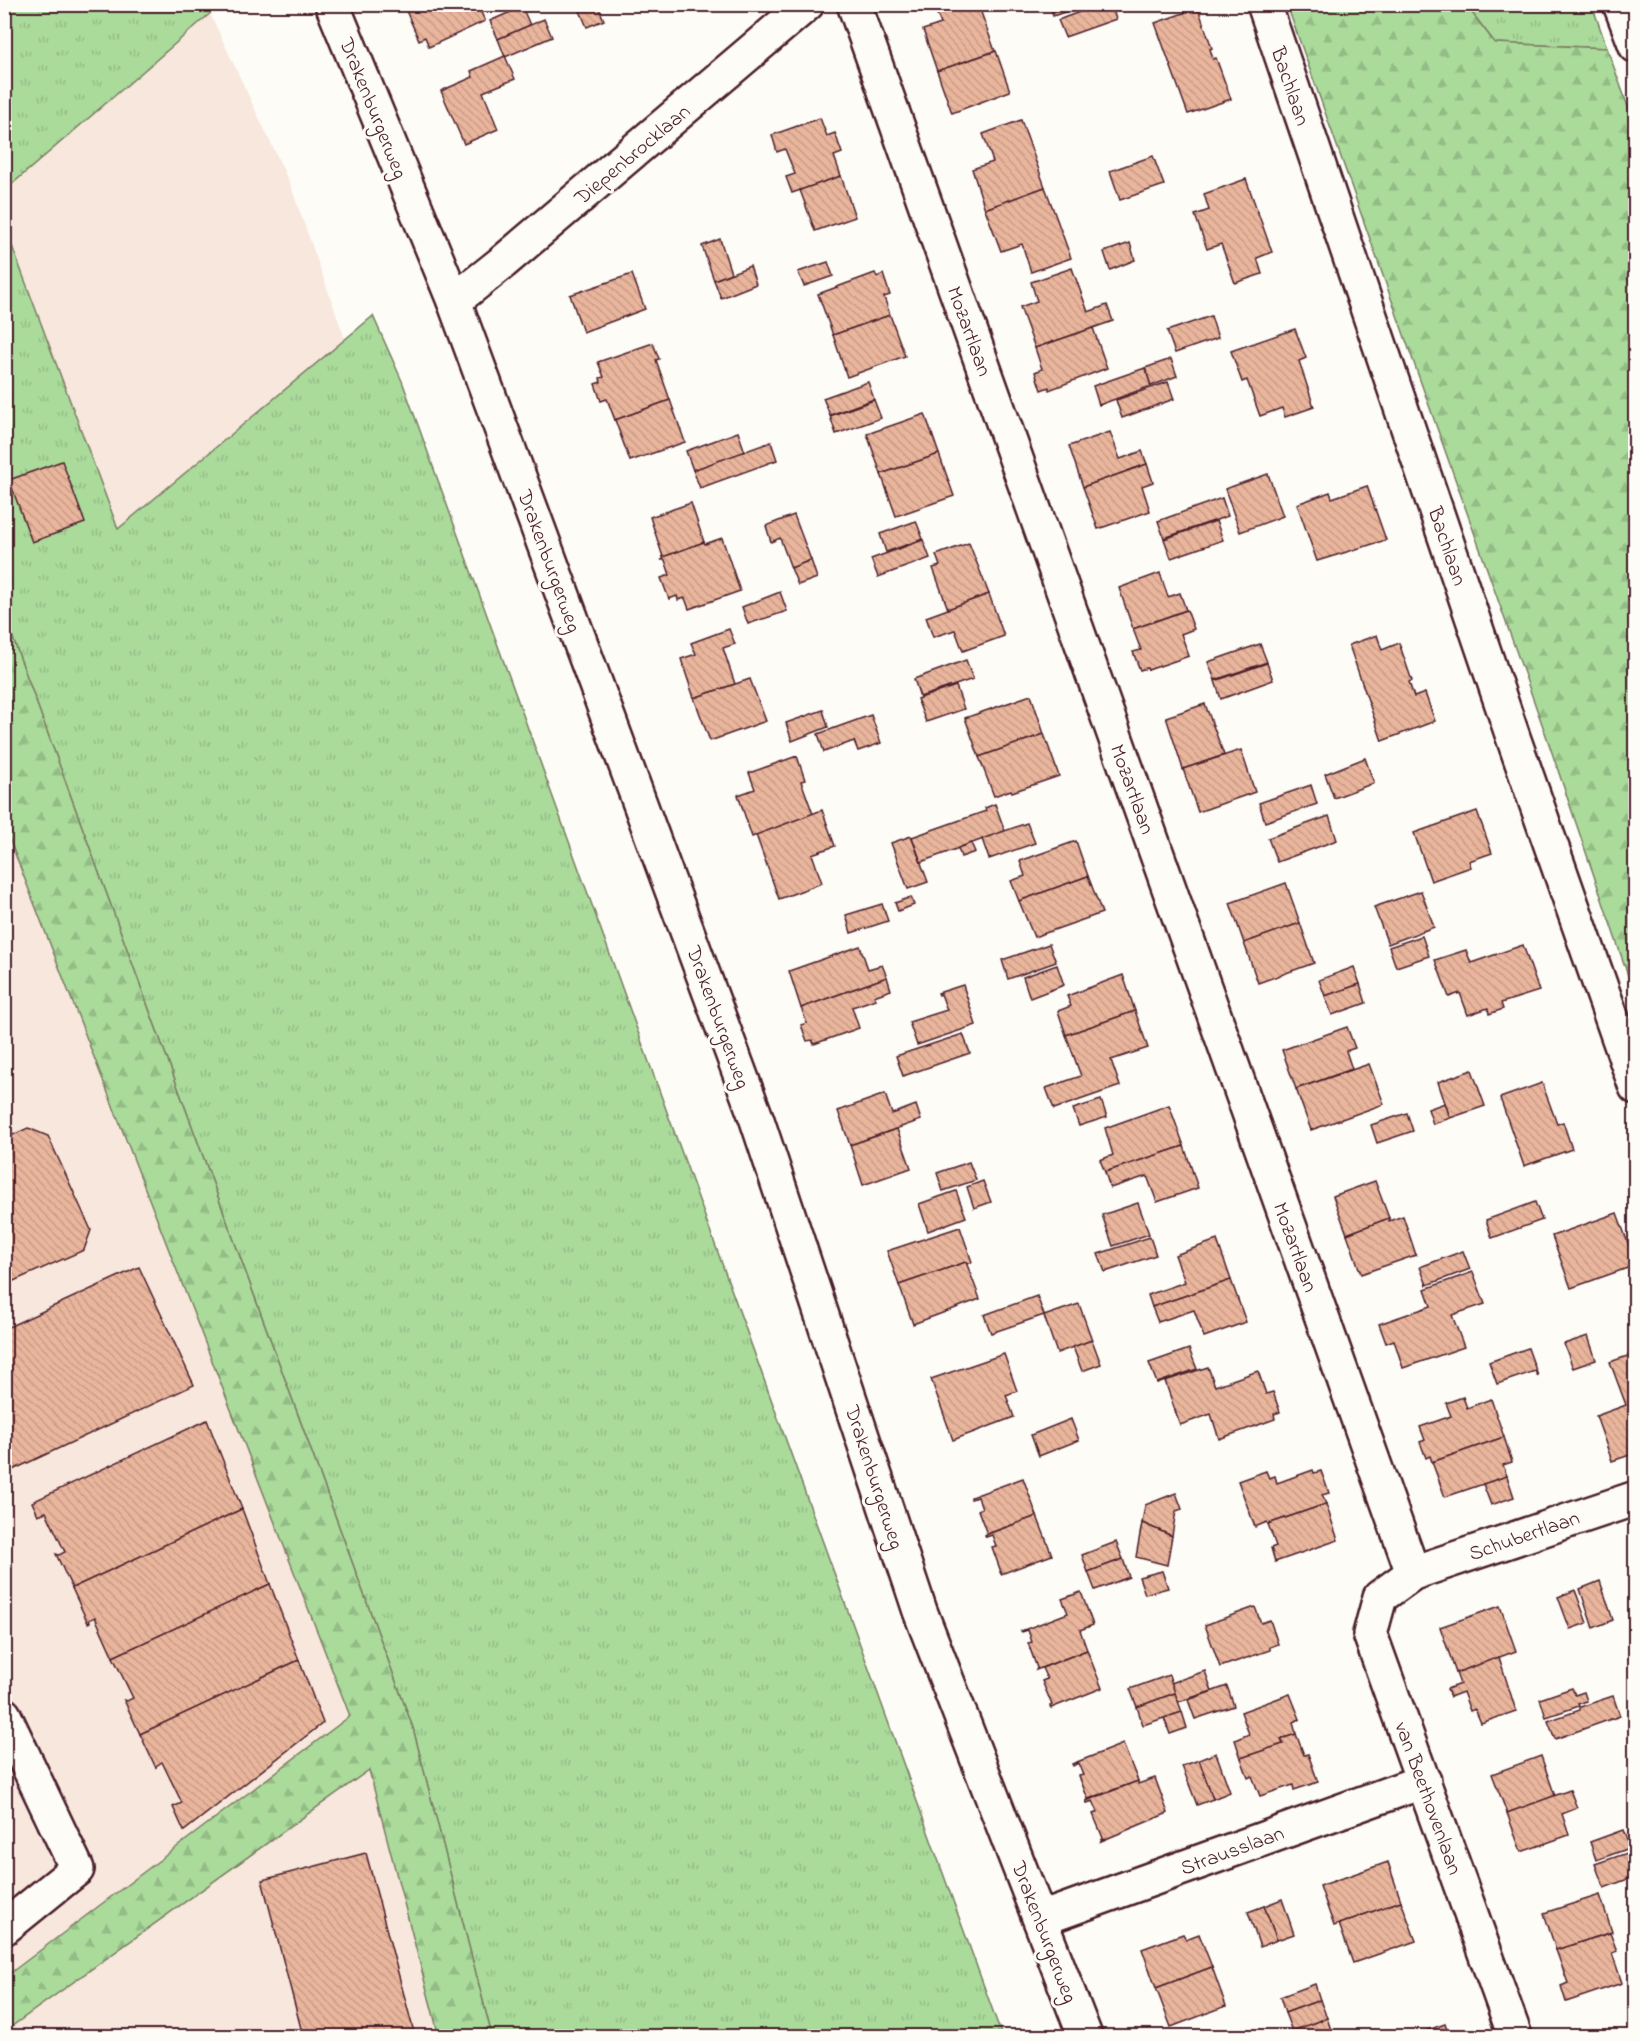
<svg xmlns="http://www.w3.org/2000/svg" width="1640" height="2041" viewBox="0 0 1640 2041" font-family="'Indie Flower',sans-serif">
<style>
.built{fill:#f7e7dc}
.grass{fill:url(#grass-tufts);stroke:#7a7d63;stroke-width:1.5}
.forest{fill:url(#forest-firs);stroke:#7a7d63;stroke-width:1.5}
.building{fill:url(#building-back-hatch);stroke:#4a1f2b;stroke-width:1.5}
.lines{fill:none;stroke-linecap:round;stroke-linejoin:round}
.street-casing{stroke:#4a1f2b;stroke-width:38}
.secondary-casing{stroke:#4a1f2b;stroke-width:38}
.street{stroke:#fdfcf7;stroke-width:33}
.secondary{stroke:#fdfcf7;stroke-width:33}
.labels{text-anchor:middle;stroke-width:6;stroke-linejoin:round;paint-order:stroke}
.street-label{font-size:21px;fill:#4a1f2b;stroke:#fdfcf7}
</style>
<defs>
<pattern id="grass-tufts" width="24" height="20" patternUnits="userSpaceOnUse" patternTransform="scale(1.5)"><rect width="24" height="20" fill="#aadb9b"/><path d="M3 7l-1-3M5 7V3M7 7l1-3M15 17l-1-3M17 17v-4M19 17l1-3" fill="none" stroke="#94bc86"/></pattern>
<pattern id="forest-firs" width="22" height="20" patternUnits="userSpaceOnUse" patternTransform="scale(1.5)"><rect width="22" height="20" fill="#aadb9b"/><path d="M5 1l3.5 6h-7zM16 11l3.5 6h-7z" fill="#94bc86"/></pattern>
<pattern id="building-back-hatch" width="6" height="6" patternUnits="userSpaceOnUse" patternTransform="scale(1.5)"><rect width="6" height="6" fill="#e9b59c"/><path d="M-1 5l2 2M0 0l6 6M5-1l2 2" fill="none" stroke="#c99b87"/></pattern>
</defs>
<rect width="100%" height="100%" fill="#fdfcf7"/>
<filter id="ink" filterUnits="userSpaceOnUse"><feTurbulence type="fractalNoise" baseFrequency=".0167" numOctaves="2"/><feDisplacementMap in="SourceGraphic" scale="12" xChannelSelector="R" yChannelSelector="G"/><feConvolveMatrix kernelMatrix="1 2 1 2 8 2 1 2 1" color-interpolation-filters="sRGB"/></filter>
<g filter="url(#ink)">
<path class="built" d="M206,5l84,179 658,1852h-943l-1,-1931z"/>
<g class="grass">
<path d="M5,4h215v1l-215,185z"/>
<path d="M1466,5h126l15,43 -112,-5z"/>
<path d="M6,230l112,299 255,-213 29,65 600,1655h-510l-79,-308 -408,-1111 -1,-385z"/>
</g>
<g class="forest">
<path d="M1287,5h179l29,38 112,5 29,81 -1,867 -88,-258z"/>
<path d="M5,617l408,1111 79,308h-53l-70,-266 -364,261v-54l345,-261 -345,-888z"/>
</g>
<g class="building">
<path d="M403,4h74l8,17 -56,26 -4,-10 -6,3z"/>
<path d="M577,4h20l7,16 -17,7z"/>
<path d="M941,4h37l17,47 -58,20 -14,-41 18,-6 -7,-17z"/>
<path d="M1050,4h33v2l-30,10z"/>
<path d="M1101,4h10l5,15 -51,18 -7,-17z"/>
<path d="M522,7l8,18 -32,14 -8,-18z"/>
<path d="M1198,8l14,40 -2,1 3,10 3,-1 15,41 -43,15 -33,-91z"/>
<path d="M544,19l8,18 -47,20 -7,-18z"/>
<path d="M996,51l14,40 -58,22 -15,-42z"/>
<path d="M505,56l10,23 -32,13 15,37 -34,15 -23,-53 32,-14 -2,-6z"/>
<path d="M820,118l7,18 8,-3 7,20 -8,3 7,20 -49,17 -6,-16 9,-3 -10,-25 -8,3 -5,-17z"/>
<path d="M1021,120l24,67 -60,22 -13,-40 21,-7 -10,-28z"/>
<path d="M1153,156l11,29 -44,15 -10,-29z"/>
<path d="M841,176l14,41 -40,14 -15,-41z"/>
<path d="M1246,179l26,73 -15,6 5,16 -27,9 -14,-39 -14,5 -12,-34 14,-5 -5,-16z"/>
<path d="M1045,187l26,71 -40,14 -9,-28 -21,7 -16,-42z"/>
<path d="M720,239l11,34 -17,7 -12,-34z"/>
<path d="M1130,243l5,17 -25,10 -6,-18z"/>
<path d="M828,262l5,14 -29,10 -6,-14z"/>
<path d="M750,266l6,18 -35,14 -7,-18z"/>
<path d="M1072,268l16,44 19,-7 6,16 -78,27 -15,-41 17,-6 -6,-19z"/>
<path d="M875,273l2,4 6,-3 7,21 -6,2 6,18 -57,20 -15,-41z"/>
<path d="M632,274l13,35 -62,23 -13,-37z"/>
<path d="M890,315l15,41 -58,21 -14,-42z"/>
<path d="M1211,316l7,22 -43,15 -8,-22z"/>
<path d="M1093,328l14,40 -58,22v-3l-8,3 -6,-18 7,-3 -7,-21z"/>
<path d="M1295,329l11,29 -7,3 15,46 -29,10 -3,-9 -22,8 -13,-36 -5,2 -11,-31z"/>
<path d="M653,343l6,16 -3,1 14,40 -55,20 -8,-21 -6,2 -6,-17 6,-2 -1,-4 4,-1 -6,-15z"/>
<path d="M1171,359l6,17 -26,10 -6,-18z"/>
<path d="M1145,368l6,18 -52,19 -6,-19z"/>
<path d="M868,382l6,17 -44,16 -7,-17z"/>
<path d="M1168,382l6,17 -52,19 -6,-18z"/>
<path d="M670,400l15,42 -55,19 -15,-41z"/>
<path d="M874,400l7,18 -45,16 -6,-18z"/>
<path d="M925,414l14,40 -58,20 -14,-40z"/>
<path d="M738,432l7,20 -52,18 -7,-19z"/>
<path d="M1110,432l10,27 22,-8 5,13 -64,23 -14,-41z"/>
<path d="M771,442l6,18 -77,28 -7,-18z"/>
<path d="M939,454l15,42 -58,20 -15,-42z"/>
<path d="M62,461l23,62 -53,19 -23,-62z"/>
<path d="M1147,464l6,18 -11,4 8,25 -52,18 -15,-42z"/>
<path d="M1268,474l15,42 -43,16 -15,-43z"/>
<path d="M1367,486l19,54 -69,21 -20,-57 33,-12 2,6z"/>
<path d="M1222,498l6,18 -64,22 -6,-17z"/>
<path d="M691,503l13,39 -41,15 -13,-40z"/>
<path d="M794,515l17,45 -20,8 -11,-30 -9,4 -5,-16z"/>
<path d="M916,521l7,18 -37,13 -6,-18z"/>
<path d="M1216,521l7,19 -52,18 -7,-19z"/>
<path d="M722,538l18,53 -51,18 -4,-11 -7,2 -1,-4 -8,3 -8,-21 9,-3 -5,-15h-4l3,-1 -1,-2 41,-15 1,2z"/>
<path d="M923,540l7,18 -52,19 -7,-18z"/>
<path d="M969,543l20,51 -41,15 -15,-41 7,-2 -4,-11z"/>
<path d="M811,560l6,18 -19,7 -7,-17z"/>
<path d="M1160,573l8,24 12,-4 6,17 -53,19 -14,-41z"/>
<path d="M780,592l7,19 -39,13 -6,-17z"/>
<path d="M989,594l15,42 -41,15 -8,-21 -22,7 -7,-20z"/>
<path d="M1187,610l7,19 -13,5 8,22 -41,14 -1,-2 -7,2 -7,-18 8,-2 -8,-21z"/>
<path d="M729,629l6,15 -12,4 12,36 -41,14 -13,-39 15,-5 -5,-11z"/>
<path d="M1377,635l5,15 17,-7 13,38 -3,1 5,15 11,-4 10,28 -53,20 -33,-96z"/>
<path d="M1260,644l7,18 -52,18 -7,-18z"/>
<path d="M966,660l7,19 -53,18 -6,-18z"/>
<path d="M1267,663l6,17 -52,19 -6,-18z"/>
<path d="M750,679l16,42 -56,20 -16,-43z"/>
<path d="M956,686l8,23 -38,13 -9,-23z"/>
<path d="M1031,695l13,39 -65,23 -14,-39z"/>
<path d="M1205,704l19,51 -41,14 -17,-52z"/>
<path d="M823,710l5,17 -36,14 -6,-18z"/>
<path d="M871,715l10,28 -23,8 -4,-10 -30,11 -6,-18z"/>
<path d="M1044,734l15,42 -47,16 -1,-2 -17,6 -15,-39z"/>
<path d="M1241,750l14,42 -57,20 -15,-43z"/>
<path d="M797,756l8,24 -4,1 12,33 -61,23 -14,-42 17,-6 -6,-16z"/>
<path d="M1365,758l9,25 -40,15 -9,-24z"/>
<path d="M1311,785l6,19 -52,18 -6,-19z"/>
<path d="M995,804l10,27 -84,31 -9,-25 74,-26 -1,-3z"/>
<path d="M822,810l13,36 -23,8 10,29 -43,16 -23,-64z"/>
<path d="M1477,811l15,42 -23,8 2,6 -40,14 -17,-48z"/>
<path d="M1329,816l8,24 -60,22 -9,-24z"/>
<path d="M1027,823l8,20 -46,16 -7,-20z"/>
<path d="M911,836l17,46 -20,7 -17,-46z"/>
<path d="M1076,841l12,35 -69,25 -8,-20 14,-5 -5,-15z"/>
<path d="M971,843l4,9 -14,5 -3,-9z"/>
<path d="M1088,876l14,37 -68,24 -15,-36z"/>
<path d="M1286,883l14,40 -56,20 -14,-40z"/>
<path d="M1421,891l13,36 -46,17 -14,-37z"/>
<path d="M911,897l3,8 -16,6 -3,-8z"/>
<path d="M882,904l6,17 -37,12 -5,-18z"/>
<path d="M1300,923l14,40 -56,20 -14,-40z"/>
<path d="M1422,936l7,20 -33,11 -7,-20z"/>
<path d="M1049,944l7,18 -48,17 -6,-19z"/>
<path d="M1523,945l16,46 -38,12 2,6 -14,5 -1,-6 -20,7 -8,-22 -11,4 -14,-37 31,-10 5,13z"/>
<path d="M860,946l8,23 14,-4 5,12 -86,31 -12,-37z"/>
<path d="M1057,965l7,20 -34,13 -7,-21z"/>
<path d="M1354,967l6,17 -35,12 -6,-16z"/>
<path d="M1123,975l12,36 -69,24 -8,-24 13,-5 -4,-10z"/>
<path d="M887,977l4,13 -17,6 2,3 -24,8 7,21 -45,16 -2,-4 -5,1 -6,-16 6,-2 -6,-15z"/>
<path d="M1360,984l6,19 -34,12 -7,-19z"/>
<path d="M963,985l13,40 -59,20 -8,-23 38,-12 -6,-16 -2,1 -1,-2z"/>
<path d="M1135,1011l13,37 -37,12 9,26 -66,23 -8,-21 35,-12 -15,-41z"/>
<path d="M1347,1027l8,21 -9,3 6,18 -56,20 -14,-39z"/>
<path d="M963,1034l7,19 -67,23 -7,-20z"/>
<path d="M1369,1064l15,40 -73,26 -15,-41z"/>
<path d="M1472,1070l13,36 -35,12 -12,-36z"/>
<path d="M1542,1083l15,41 6,-2 9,27 -48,17 -24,-68z"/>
<path d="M885,1094l7,20 24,-9 5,15 -71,25 -12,-34z"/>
<path d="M1101,1100l6,17 -28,9 -6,-17z"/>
<path d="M1445,1103l5,15 -17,6 -5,-15z"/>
<path d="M1169,1105l15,41 -79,26 -5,-12 13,-5 -8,-27z"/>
<path d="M1407,1113l6,18 -36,12 -6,-18z"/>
<path d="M28,1128l20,8 43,94 -7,20 -75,33 -5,-10v-134z"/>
<path d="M897,1129l14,39 -48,17 -13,-40z"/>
<path d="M1184,1146l14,42 -41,14 -10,-26 -37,12 -5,-16z"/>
<path d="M969,1162l7,18 -33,11 -6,-18z"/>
<path d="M983,1181l8,21 -17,6 -7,-21z"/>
<path d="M1375,1181l14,37 -42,16 -14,-38z"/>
<path d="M956,1191l10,26 -38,14 -9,-27z"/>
<path d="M1535,1202l7,18 -50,18 -6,-18z"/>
<path d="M1138,1203l11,31 -36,12 -11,-31z"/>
<path d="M1617,1213l19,52 -65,23 -19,-52z"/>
<path d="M1403,1216l13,39 -55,19 -14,-40 42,-16v3z"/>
<path d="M960,1227l12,35 -5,2 -1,-2 -67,23 -12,-34z"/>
<path d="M1150,1237l6,18 -51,17 -7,-18z"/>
<path d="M1217,1240l14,40 -79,27 -4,-12 37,-13 -10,-27z"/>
<path d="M1463,1251l7,18 -43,16 -7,-18z"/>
<path d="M966,1262l14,37 -67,25 -14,-39z"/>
<path d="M139,1267l55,118 -190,89v-145z"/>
<path d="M1473,1272l12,32 -33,11 12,32 -61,21 -9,-28 -8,3 -7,-19 52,-18 -6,-17z"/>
<path d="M1231,1280l15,42 -42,15 -10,-27 -36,12 -6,-15z"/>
<path d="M1037,1296l7,19 -53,18 -7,-18z"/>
<path d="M1079,1304l13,36 -35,13 -13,-37z"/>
<path d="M1588,1336l8,24 -23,8 -9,-24z"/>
<path d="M1092,1340l9,24 -19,7 -9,-24z"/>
<path d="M1528,1348l10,28 -3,-5 -38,13 -8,-22z"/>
<path d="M1189,1349l8,20 -40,14 -8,-20z"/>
<path d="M1636,1353v100l-24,8 -16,-45 30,-11 -16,-43z"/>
<path d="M1004,1354l13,37 -11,4 8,22 -61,23 -22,-61z"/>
<path d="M1208,1367l7,19 43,-15 8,23 7,-2 7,20 -6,2 1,5 -56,20 -8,-25 -31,11 -15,-44z"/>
<path d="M1463,1397l4,11 24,-9 13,38 -72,25 -2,-6 -4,2 -6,-16 5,-2 -5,-13 31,-11 -5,-13z"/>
<path d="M1071,1419l8,21 -40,16 -8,-21z"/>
<path d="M207,1420l35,89 -170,79 -16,-34 3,1 6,-3 -19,-40 -8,3 -6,-13z"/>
<path d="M1504,1437l8,25 -9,3 4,11 -62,21 -13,-35z"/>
<path d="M1313,1470l1,3 7,-2 8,22 -7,2 4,9 -58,20 -1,-2 -12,5 -17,-46 28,-10 3,7 6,-2 2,7z"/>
<path d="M1507,1476l7,21 -23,8 -8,-21z"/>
<path d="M1023,1478l14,38 -50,18 -9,-24 4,-2 -4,-11 -7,2v-2z"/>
<path d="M1176,1493l6,16 -6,2 -4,25 -30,-13 3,-18z"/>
<path d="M1326,1504l12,36 -63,22 -4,-14 5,-2 -8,-22z"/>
<path d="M242,1509l28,75 -157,73 -18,-40 -6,3 1,2 -2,1 -16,-35z"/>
<path d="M1037,1516l15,39 -51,19 -1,-2h1l-9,-25 4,-1 -4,-11 -6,2 -1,-2z"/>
<path d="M1142,1523l30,13 -5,29 -31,-8z"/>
<path d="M1116,1542l7,17 -35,13 -6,-17z"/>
<path d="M1123,1559l6,18 -34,13 -7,-18z"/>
<path d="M1162,1571l6,17 -23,6 -6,-17z"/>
<path d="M1600,1581l13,39 -20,8 -13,-39z"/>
<path d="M270,1584l29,76 -159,74 -16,-34 3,1 6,-3 -20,-41z"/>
<path d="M1575,1590l12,33 -17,6 -12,-32z"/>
<path d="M1081,1592l12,33 -13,5 7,20 -51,20 1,-2 -9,-25 4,-1 -4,-12 -6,2 -1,-1 47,-18 -6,-14z"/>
<path d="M1500,1606l16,45 -60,22 -16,-46z"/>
<path d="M1255,1607l6,16 9,-3 8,24 -8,3v3l-50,17 -15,-42z"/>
<path d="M1087,1650l15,38 -51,20 -1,-2 2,-1 -10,-24 5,-2 -5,-11z"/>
<path d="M1499,1657l17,54 -35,12 -6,-14 -5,2 -7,-19 -13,5 -3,-8 13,-5 -4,-11z"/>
<path d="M299,1660l24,63 -139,108 -11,-24 9,-4 -20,-41 -6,4v2l-16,-34z"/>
<path d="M1205,1671l7,20 -34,11 -7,-19z"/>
<path d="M1169,1675l6,18 -38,14 -7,-18z"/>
<path d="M1227,1686l7,20 -39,13 -7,-19z"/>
<path d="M1572,1688l3,7 9,-3 3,9 -9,3 1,2 -33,11 -6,-18z"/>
<path d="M1175,1693l7,19 -39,13 -6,-18z"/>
<path d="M1290,1694l10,25 -7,3 3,12 -15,5 2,5 -42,14 -6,-18 14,-6 -8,-22z"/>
<path d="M1613,1696l7,20 -65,23 -7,-18 32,-11v-3z"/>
<path d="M1182,1712l5,16 -17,6 -6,-16z"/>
<path d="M1296,1734l8,21 4,-1 10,28 -24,8 -1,-5 -33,11 -8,-20 -4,2 -7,-20 42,-14 -2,-5z"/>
<path d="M1123,1744l15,37 -50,18 -9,-23 4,-1 -5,-12 -5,3 -1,-2z"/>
<path d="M1216,1753l14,39 -17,7 -14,-39z"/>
<path d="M1541,1756l14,40 -48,17 -15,-39z"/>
<path d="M1199,1760l14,39 -16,6 -15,-39z"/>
<path d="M1155,1778l13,35 -67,28 2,-3 -10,-24 5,-2 -5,-11 -6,2 -1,-2 52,-20v3z"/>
<path d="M1570,1790l7,18 -15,6 7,21 -48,17 -14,-39z"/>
<path d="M1623,1830l7,18 -34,12 -6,-18z"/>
<path d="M1636,1850v26l-32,12 -9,-24z"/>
<path d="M366,1853l49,183h-112l-41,-156z"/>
<path d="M1388,1862l13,39 -67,25 -14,-40z"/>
<path d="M1600,1895l12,37 -56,18 -12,-37z"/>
<path d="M1282,1899l12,35 -17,6 -13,-34z"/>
<path d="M1401,1901l15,40 -63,22 -14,-39z"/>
<path d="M1264,1906l13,34 -17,7 -12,-35z"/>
<path d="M1610,1933l7,18 -5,2 10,30 -56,19 -5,-16 7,-3 -12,-33z"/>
<path d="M1183,1934l3,5 13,-5 13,33 -56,21 -14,-39z"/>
<path d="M1212,1967l14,39 -55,21 -15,-39z"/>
<path d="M1315,1984l5,16 -35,13 -5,-16z"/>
<path d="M1320,2000l7,18 -35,13 -7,-18z"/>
<path d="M1327,2018l6,18h-39l-2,-5z"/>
<path d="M1445,2024l4,12h-38z"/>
</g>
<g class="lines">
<g class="street-casing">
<g id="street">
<path d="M854,4l559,1569"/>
<path d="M1264,4l250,736 122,347"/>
<path d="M1620,4l16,42"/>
<path d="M454,301l49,-39 304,-258"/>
<path d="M4,1715l73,154 -73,59"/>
<path d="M1041,1919l383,-138"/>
<path d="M1515,2036l-145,-402 10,-37 33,-24 223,-75"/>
</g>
</g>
<g class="secondary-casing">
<path id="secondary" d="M332,4l122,297 303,819 163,491 165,425"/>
</g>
<use href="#street" class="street"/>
<use href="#secondary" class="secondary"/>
</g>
</g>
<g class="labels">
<g class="street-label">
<text transform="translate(1291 86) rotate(71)" y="7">Bachlaan</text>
<text transform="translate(374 108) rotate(68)" y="7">Drakenburgerweg</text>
<text transform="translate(632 154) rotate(-40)" y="7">Diepenbrocklaan</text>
<text transform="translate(970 331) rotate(70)" y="7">Mozartlaan</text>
<text transform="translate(1448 546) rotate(71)" y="7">Bachlaan</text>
<text transform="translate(550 561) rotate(70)" y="7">Drakenburgerweg</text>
<text transform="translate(1133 789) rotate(70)" y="7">Mozartlaan</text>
<text transform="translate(719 1017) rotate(70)" y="7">Drakenburgerweg</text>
<text transform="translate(1296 1247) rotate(70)" y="7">Mozartlaan</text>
<text transform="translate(875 1477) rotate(72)" y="7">Drakenburgerweg</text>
<text transform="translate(1524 1535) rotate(-19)" y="7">Schubertlaan</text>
<text transform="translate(1429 1798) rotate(70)" y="7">van Beethovenlaan</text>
<text transform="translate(1232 1850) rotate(-20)" y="7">Strausslaan</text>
<text transform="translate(1045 1932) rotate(69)" y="7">Drakenburgerweg</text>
</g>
</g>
<rect width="1640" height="2041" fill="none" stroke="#fdfcf7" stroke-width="24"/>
<rect x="12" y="12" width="1616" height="2017" fill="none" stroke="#4a1f2b" stroke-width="2" filter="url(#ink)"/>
</svg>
